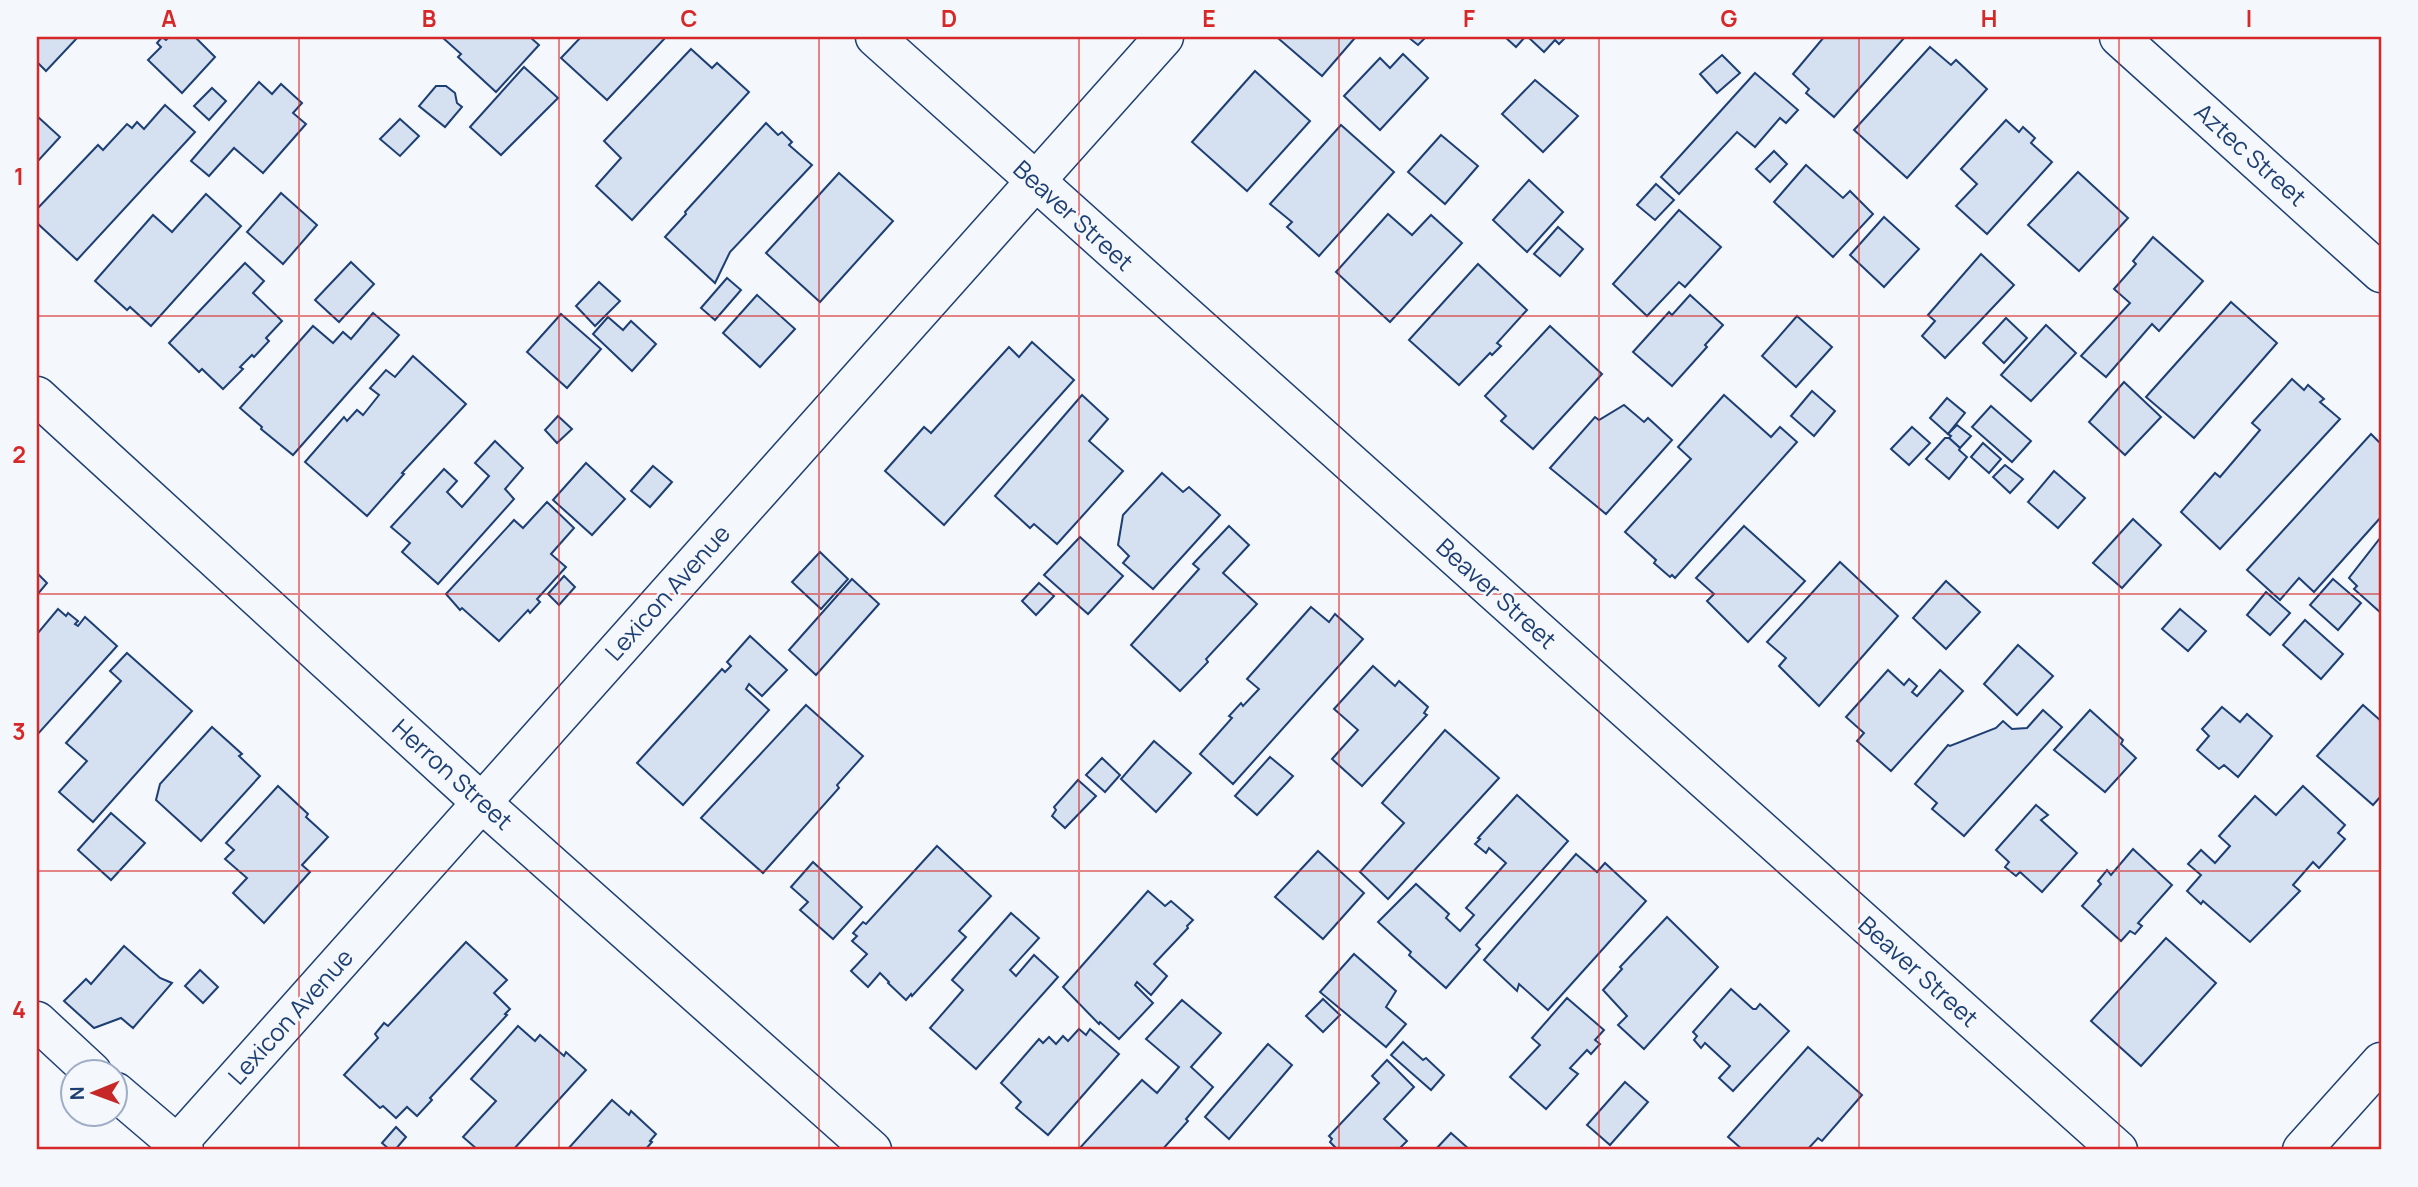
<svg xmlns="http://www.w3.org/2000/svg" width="2418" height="1187" viewBox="0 0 2418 1187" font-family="Manrope,sans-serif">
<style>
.building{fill:#d5e0f0;stroke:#1d3f73;stroke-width:2}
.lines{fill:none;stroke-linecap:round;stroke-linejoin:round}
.minor-casing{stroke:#1d3f73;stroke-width:41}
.minor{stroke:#f4f7fb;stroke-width:38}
.grid{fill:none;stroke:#d62828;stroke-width:2;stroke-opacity:0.55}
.labels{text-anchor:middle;stroke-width:5;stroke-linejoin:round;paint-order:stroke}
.street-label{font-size:24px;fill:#1d3f73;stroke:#f4f7fb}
.neatline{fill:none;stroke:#d62828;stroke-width:2.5}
.grid-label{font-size:23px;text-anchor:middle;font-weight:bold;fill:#d62828}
</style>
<rect width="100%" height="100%" fill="#f4f7fb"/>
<g class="building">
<path d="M37,37h41l-32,34 -9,-9z"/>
<path d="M162,37l4,3 3,-3h26l20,20 -33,36 -34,-33 13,-13 -4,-4z"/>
<path d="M442,37h88l9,8 -43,47 -38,-35 3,-3z"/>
<path d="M581,37h85l-59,63 -46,-42z"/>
<path d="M1281,37h71l2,2 -32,37 -43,-37z"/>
<path d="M1408,37h18l-8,8z"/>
<path d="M1505,37h20l-9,10z"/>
<path d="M1528,37h38l-7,7 -4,-4 -11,12z"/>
<path d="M1824,37h81l-71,80 -28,-24 3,-4 -16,-15z"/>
<path d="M1930,47l21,18 5,-5 31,29 -80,89 -53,-48z"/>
<path d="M691,49l21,19 5,-5 32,29 -117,128 -36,-34 25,-28 -17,-17z"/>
<path d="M1403,54l25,24 -48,52 -36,-34 36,-38 10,10z"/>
<path d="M1722,55l18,18 -23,20 -17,-19z"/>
<path d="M524,67l34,31 -57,57 -31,-28z"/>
<path d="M1255,71l55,50 -63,70 -55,-49z"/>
<path d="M1755,73l43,37 -12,13 -6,-5 -25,29 -18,-15 -58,62 -18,-17z"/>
<path d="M1535,80l43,36 -35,36 -41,-38z"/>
<path d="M259,82l13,12 9,-10 21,19 -9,10 13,11 -43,49 -29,-25 -25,28 -18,-15z"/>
<path d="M436,86h10l9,7 2,10 5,4 -17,20 -26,-21z"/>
<path d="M212,88l14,13 -17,19 -15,-14z"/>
<path d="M165,105l30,27 -118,128 -40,-37v-14l61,-64 5,5 24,-26 5,4 5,-6 7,7z"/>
<path d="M37,116l23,21 -23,25z"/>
<path d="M400,119l19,17 -19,20 -20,-17z"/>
<path d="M2006,120l13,12 4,-5 12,11 -4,5 21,19 -65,72 -31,-28 21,-22 -16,-15z"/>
<path d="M766,123l12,12 4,-3 10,10 -3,3 23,20 -82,87 -15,31 -50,-46 21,-23 -1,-2z"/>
<path d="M1341,125l53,47 -75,84 -32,-29 5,-5 -22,-18z"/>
<path d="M1441,135l37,31 -33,38 -37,-32z"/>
<path d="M1774,151l13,13 -17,18 -14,-13z"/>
<path d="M1806,165l37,33 7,-7 23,23 -40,43 -59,-55z"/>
<path d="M2078,172l50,46 -49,53 -51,-46z"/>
<path d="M839,173l54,48 -73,81 -54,-49z"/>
<path d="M1529,180l34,32 -36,40 -34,-32z"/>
<path d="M1656,184l18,16 -19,20 -18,-15z"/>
<path d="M281,193l36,32 -34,39 -36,-32z"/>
<path d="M206,194l35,32 -90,100 -21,-19 -3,3 -32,-29 58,-66 19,17z"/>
<path d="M1679,210l42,37 -36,40 -6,-5 -32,34 -34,-32z"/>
<path d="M1388,214l24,21 19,-20 31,28 -72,79 -54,-50z"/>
<path d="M1884,217l35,32 -35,38 -34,-32z"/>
<path d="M1558,227l25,22 -23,27 -26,-22z"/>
<path d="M2153,237l50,44 -44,50 -7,-7 -46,53 -25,-21 49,-53 -16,-14 22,-25 -3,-3z"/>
<path d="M1981,254l33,31 -69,73 -23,-22 13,-15 -7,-6z"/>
<path d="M351,262l23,22 -35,38 -24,-22z"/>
<path d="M245,263l19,18 -11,12 29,28 -16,17 3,3 -15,16 -2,-2 -12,12 3,2 -20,20 -21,-20 -3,3 -30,-29z"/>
<path d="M1478,264l49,46 -30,33 4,3 -9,9 -2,-2 -31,32 -50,-45z"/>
<path d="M727,278l14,12 -26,30 -14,-12z"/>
<path d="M599,282l21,19 -25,25 -19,-20z"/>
<path d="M757,295l38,34 -35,38 -37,-34z"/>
<path d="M1690,295l33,30 -18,20 2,2 -35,39 -39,-34 36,-40 3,3z"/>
<path d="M2231,302l46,41 -83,95 -48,-41z"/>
<path d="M373,313l26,22 -106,120 -32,-26 1,-2 -22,-19 73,-82 20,17 10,-11 8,7z"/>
<path d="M561,314l40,35 -34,39 -40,-36z"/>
<path d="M1797,316l35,31 -36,40 -34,-31z"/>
<path d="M608,317l15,13 8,-9 25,23 -24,27 -39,-37z"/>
<path d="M2006,318l21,20 -23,25 -21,-20z"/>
<path d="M2046,325l30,28 -45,48 -30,-26z"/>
<path d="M1550,326l52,48 -69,75 -32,-28 5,-5 -21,-20z"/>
<path d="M1032,342l42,38 -130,145 -59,-54 39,-44 7,6 78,-86 10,10z"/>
<path d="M413,356l53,48 -64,69 2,1 -37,42 -62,-54 39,-45 3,4 10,-11 6,5 16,-20 -9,-7 16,-18 9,7z"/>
<path d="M2292,379l12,11 4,-5 16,14 -4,3 20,17 -120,130 -39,-37 34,-39 5,4 40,-47 -8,-7z"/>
<path d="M2124,382l37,35 -36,38 -36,-33z"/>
<path d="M1812,391l23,20 -21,25 -23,-20z"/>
<path d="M1082,395l26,24 -19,22 34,30 -66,73 -23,-20 -4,4 -35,-32z"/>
<path d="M1724,395l47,42 9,-10 17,15 -122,136 -3,-3 -2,2 -16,-14 2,-3 -31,-28 66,-73 -13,-12z"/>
<path d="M1947,398l18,15 -17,21 -18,-16z"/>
<path d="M1624,405l20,17 4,-4 24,22 -66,74 -56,-46 45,-51 4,3z"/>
<path d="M1991,406l40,35 -19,21 -40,-35z"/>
<path d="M558,416l14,13 -15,14 -12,-13z"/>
<path d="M1957,425l14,11 -11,12 -11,-10 2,-2 -3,-2z"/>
<path d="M1912,427l18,16 -21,22 -18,-16z"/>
<path d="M2371,434l10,10v73l-67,75 -15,-14 -19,22 -33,-30z"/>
<path d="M1945,438h4l11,10 -1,2 8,7 -18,22 -23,-20z"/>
<path d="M495,441l28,27 -18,21 9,10 -76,85 -36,-32 8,-9 -19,-16 53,-58 13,12 -10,11 15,15 27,-31 -14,-13z"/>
<path d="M1983,443l18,16 -12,14 -18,-16z"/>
<path d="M586,463l39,36 -33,36 -39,-35z"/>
<path d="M2005,465l18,14 -13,14 -17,-16z"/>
<path d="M653,466l19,16 -22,25 -19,-16z"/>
<path d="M2054,471l31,27 -27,30 -30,-26z"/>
<path d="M1162,473l21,19 6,-5 31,28 -67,74 -30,-26 6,-7 -11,-11 5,-30z"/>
<path d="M547,502l27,26 -23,26 15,13 -29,32 3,3 -10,11 -2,-3 -29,31 -37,-33 -2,2 -14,-16 68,-74 9,8z"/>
<path d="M2133,519l28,26 -39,43 -29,-25z"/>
<path d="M1229,526l20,19 -26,28 34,31 -51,55 2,3 -28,29 -49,-46 68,-76 -6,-5z"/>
<path d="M1744,526l61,55 -57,61 -41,-41 7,-7 -18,-16z"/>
<path d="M1080,537l43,39 -35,38 -44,-39z"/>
<path d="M2381,537v76l-27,-24 3,-3 -8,-8z"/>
<path d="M820,552l28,27 -27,30 -29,-27z"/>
<path d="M1840,562l58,54 -79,90 -40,-40 7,-8 -19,-16z"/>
<path d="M37,573l10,10 -10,12z"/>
<path d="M564,576l11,11 -16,18 -11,-11z"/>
<path d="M852,579l27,25 -63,71 -27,-25z"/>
<path d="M2333,579l28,24 -23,27 -28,-25z"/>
<path d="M1946,581l34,31 -34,37 -33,-31z"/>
<path d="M1039,583l15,13 -18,19 -14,-14z"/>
<path d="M2266,592l24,21 -20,22 -23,-20z"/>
<path d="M1311,607l18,15 6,-8 28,25 -130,145 -33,-30 32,-36 -3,-2 12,-13 2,3 16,-17 -12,-10z"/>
<path d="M58,609l8,7 2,-3 10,8 -3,3 3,2 7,-9 32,29 -80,89v-101z"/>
<path d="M2180,609l26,22 -18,20 -26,-22z"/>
<path d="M2305,620l38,34 -22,25 -38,-34z"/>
<path d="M750,636l37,34 -25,26 -13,-12 -3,5 23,21 -86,95 -46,-42 85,-94 3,3 6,-6 -4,-4z"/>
<path d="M2018,645l35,31 -36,39 -33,-31z"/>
<path d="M127,653l65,58 -99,111 -34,-30 28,-31 -21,-18 55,-62 -11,-10z"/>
<path d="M1373,666l22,20 4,-5 29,26 -4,6 3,2 -65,71 -30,-27 26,-29 -24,-21z"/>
<path d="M1888,670l16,15 5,-6 8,7 -5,6 5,4 23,-26 23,21 -72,80 -34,-30 7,-8 -18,-16z"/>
<path d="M806,705l57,51 -26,29 2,3 -76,85 -62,-55z"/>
<path d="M2363,705l18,16v75l-8,9 -56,-49z"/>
<path d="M2222,707l18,15 7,-8 25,22 -34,41 -14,-12 -5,4 -22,-19 12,-14 -7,-7z"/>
<path d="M2043,710l19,17 -98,109 -32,-27 5,-6 -22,-19 33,-39 2,1 46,-18 7,-7 9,8 15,-1z"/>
<path d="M2090,710l33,30 -2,4 15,14 -31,34 -51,-42z"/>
<path d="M212,727l30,27 -3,2 21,20 -59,65 -45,-41 4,-16z"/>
<path d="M1445,730l54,48 -111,121 -28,-27 44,-49 -22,-20z"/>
<path d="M1154,741l37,32 -35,39 -35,-33z"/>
<path d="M1270,757l23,19 -36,39 -22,-19z"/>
<path d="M1102,758l18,17 -15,17 -19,-17z"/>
<path d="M1078,780l18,16 -31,32 -13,-12 4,-6 -2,-3z"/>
<path d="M278,786l30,28 -2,3 22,20 -26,28 8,7 -46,51 -31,-30 14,-15 -22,-19 9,-9 -8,-7z"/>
<path d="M2303,786l42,39 -7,8 7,6 -26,29 -6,-6 -20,23 7,6 -50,51 -47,-41 -2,3 -14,-13 14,-16 -13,-11 13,-14 14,13 15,-17 -11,-10 36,-40 21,19z"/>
<path d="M1517,795l51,46 -92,104 4,4 -34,39 -37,-33 2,-3 -33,-30 38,-38 33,30 -3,4 14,13 14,-16 -8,-7 40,-45 -17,-15 -3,5 -11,-9 5,-5 -2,-1z"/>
<path d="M2036,805l12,10 -7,5 36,33 -35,39 -22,-20 -4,4 -11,-9 4,-5 -13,-12z"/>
<path d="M111,813l34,30 -34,37 -33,-30z"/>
<path d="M937,846l54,50 -32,35 7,6 -54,59 -1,-2 -5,6 -18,-17 1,-1 -9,-9 -12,14 -17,-16 16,-17 -15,-13 5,-5 -4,-3 10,-11 3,2z"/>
<path d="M2133,849l39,36 -34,38 4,3 -7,8 -5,-3 -9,10 -39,-35 19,-22 -3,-3 9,-11 4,5z"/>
<path d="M1318,851l46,42 -41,46 -48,-42z"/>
<path d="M1576,854l21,18 8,-9 41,38 -98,109 -29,-26 -2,7 -33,-31z"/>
<path d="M813,862l49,45 -29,32 -33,-29 8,-8 -17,-15z"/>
<path d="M1148,891l17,15 6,-5 22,19 -6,6 1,2 -34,36 13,12 -16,19 -14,-13 -2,3 18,18 -34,36 -19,-17 -1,2 -36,-37z"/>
<path d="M1011,913l28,25 -29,32 6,6 18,-21 24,22 -82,92 -46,-41 33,-38 -11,-10z"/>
<path d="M1667,917l51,50 -74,82 -26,-24 9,-9 -24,-26 19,-21 -2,-2z"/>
<path d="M2166,938l50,45 -75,83 -50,-45z"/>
<path d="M466,942l41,38 -13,13 16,16 -5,5 2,1 -77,83 2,2 -15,16 -10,-9 -11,11 -13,-12 -3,2 -36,-33 34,-37 -3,-4 9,-11 4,3z"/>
<path d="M124,946l36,32 12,5 -39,45 -12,-10 -27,10 -30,-27 22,-22 5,5z"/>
<path d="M1354,954l42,37 -10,16 20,17 -20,23 -66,-55z"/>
<path d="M200,970l18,17 -15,16 -18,-17z"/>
<path d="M1731,989l22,20h3l4,-5 29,27 -56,60 -14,-13 11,-12 -25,-23 -4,5 -7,-8 3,-4 -4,-4z"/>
<path d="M1567,998l37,32 -9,10 5,4 -9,10 -4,-4 -17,18 8,6 -32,35 -36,-32 30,-32 -8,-7z"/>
<path d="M1323,999l17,16 -17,17 -17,-16z"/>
<path d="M1182,1000l39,33 -30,34 22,20 -27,32 2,2 -26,29h-84l64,-70 15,13 22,-26 -33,-28z"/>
<path d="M518,1026l17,15 5,-6 24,21 2,-4 20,18 -73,80h-35l-15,-13 33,-36 -25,-22z"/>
<path d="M1079,1029l7,6 4,-6 29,25 -71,81 -32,-27 5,-6 -20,-19 38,-44 4,4 6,-6 7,7 7,-8 5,5z"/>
<path d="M1403,1042l20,18 3,-2 18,17 -13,15 -40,-35z"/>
<path d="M1268,1044l24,21 -63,74 -24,-22z"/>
<path d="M1808,1047l54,48 -40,46 -4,-3 -11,12h-64l-15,-13z"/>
<path d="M1387,1060l27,27 -30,32 23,22 -9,9h-60l-8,-8 2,-3 -3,-3 50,-53 -7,-7z"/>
<path d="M1625,1082l23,20 -38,43 -23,-20z"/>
<path d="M612,1100l17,15 2,-4 25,23 -6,7 2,1 -7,8h-78z"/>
<path d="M396,1127l10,10 -11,13h-5l-8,-7z"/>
<path d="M1451,1133l19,17h-35z"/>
</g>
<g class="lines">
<g class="minor-casing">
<g id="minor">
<path d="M875,37l1243,1113"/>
<path d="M2119,37l262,236"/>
<path d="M37,396l445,407 390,347"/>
<path d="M37,1021l55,51"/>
<path d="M116,1092l68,58"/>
<path d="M172,1150l992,-1113"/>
<path d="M2302,1150l79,-88"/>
</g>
</g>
<use href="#minor" class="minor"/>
</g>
<path class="grid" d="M299,37v1113M559,37v1113M819,37v1113M1079,37v1113M1339,37v1113M1599,37v1113M1859,37v1113M2119,37v1113M37,316h2344M37,594h2344M37,871h2344"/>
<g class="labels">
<g class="street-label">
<text transform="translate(2250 155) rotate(42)" y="8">Aztec Street</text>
<text transform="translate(1073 216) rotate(42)" y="8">Beaver Street</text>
<text transform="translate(668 593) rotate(-48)" y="8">Lexicon Avenue</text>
<text transform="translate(1496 594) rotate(42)" y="8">Beaver Street</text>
<text transform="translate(452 775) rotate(42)" y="8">Herron Street</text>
<text transform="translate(1918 972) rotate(42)" y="8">Beaver Street</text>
<text transform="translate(291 1017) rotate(-48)" y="8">Lexicon Avenue</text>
</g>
</g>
<rect width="2418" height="1187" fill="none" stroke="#f4f7fb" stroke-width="77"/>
<g transform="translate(94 1093) rotate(269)"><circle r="33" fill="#f4f7fb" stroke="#9eadc5" stroke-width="2"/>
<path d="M0-5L12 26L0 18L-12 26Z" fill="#c62828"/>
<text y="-10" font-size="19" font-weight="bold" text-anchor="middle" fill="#1d3f73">N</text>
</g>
<rect x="38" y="38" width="2342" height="1110" class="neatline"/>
<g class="grid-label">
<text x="169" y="27">A</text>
<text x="429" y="27">B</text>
<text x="689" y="27">C</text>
<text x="949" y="27">D</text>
<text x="1209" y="27">E</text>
<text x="1469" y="27">F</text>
<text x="1729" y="27">G</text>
<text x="1989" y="27">H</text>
<text x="2249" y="27">I</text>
<text x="19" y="185">1</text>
<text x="19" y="463">2</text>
<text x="19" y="740">3</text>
<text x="19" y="1018">4</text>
</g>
</svg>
